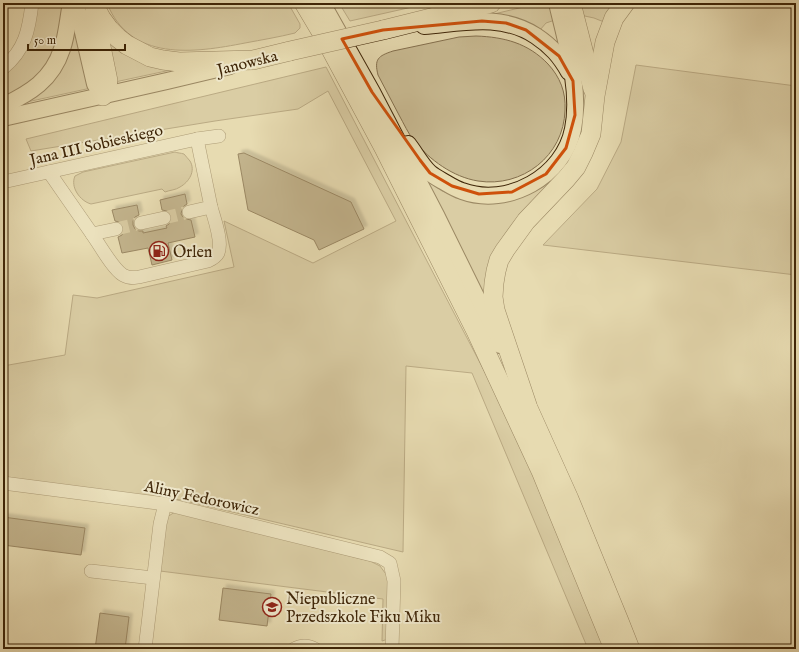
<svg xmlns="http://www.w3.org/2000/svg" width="799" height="652" viewBox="0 0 799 652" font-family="'IM FELL English',serif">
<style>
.green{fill:#cabc94;stroke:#84704e}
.building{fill:#96845f;stroke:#3e2507;filter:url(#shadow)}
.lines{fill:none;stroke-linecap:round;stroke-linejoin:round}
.minor-tunnel{stroke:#c5b78f;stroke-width:13;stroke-dasharray:13 6;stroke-linecap:butt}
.minor-casing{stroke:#685232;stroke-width:14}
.major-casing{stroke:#3e2507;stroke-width:18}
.highway-casing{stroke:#3e2507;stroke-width:20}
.minor{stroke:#efe8cc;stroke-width:13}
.major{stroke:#e7dbb1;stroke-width:16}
.highway{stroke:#e7dbb1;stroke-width:19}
.highway-bridge-casing{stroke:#3e2507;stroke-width:20;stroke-linecap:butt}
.highway-bridge{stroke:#e7dbb1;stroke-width:19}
.marked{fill:none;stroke:#ce510b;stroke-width:3;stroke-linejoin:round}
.labels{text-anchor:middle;stroke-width:4;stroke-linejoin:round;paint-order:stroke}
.street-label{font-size:16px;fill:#3e2507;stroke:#efe8cc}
.poi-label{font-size:16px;fill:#3e2507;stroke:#efe8cc;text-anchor:start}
</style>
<defs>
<filter id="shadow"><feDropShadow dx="3.5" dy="-3.5" stdDeviation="1" flood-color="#0004"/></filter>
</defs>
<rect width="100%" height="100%" fill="#e7dbb1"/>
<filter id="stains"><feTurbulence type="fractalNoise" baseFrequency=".005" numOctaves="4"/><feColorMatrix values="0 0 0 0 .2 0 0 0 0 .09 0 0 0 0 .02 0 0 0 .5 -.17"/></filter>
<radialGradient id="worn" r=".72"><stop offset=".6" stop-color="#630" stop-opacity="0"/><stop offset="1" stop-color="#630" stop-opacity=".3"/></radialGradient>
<g class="green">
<path d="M35,3h27c-1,8 0,17 -2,25 -4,22 -14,44 -33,57 -8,5 -16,9 -24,14v-26z"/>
<path d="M107,3h181l12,21v4l-5,5c-16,4 -34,7 -50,10 -51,10 -115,19 -138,-40z"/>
<path d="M339,3h91l-80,18z"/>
<path d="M540,3h12l3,17 -9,3 -6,7 -34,-14 -12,-2z"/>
<path d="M577,3h39l-12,19 -10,-4 -14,-3z"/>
<path d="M75,20l16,68 -64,14z"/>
<path d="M573,32l17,78 -15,46 -29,36 -60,110 -63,-124 19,13 14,5 22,5 89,-40z"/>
<path d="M476,36c28,1 52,7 72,28 12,13 18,28 17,46 -1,46 -43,78 -87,71 -25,-4 -48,-21 -64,-40 -6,-8 -10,-17 -15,-26 -7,-13 -14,-27 -21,-40 -4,-16 0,-19 15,-24l66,-14z"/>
<path d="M107,37l73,31 -65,14z"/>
<path d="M636,65l160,21v189l-253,-30 54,-56 24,-47z"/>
<path d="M326,67l178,342 36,79 66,161h-18l-116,-276 -66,-7 -3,186 -222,-52 -178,-23v-4h2l-2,-8v-99l62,-11 8,-60 24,3 137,-31 -10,-46 89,42 83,-42 -68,-130 -30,18 -83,12 -184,30 -5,-12z"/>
<path d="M175,152c2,1 6,1 9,2 2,2 4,5 6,7 6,10 -1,21 -10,26 -4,3 -10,3 -15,5l-3,-3 -71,15c-11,-3 -21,-17 -16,-28l8,-4z"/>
<path d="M175,512l195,49 10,5 8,11v62l-6,2 1,-42 -223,-28 7,-54z"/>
</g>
<g class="building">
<path d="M244,153l107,49 13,27 -45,21 -5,-10 -66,-30 -10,-56z"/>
<path d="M185,194l2,10 -3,2 -2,3 -1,5 2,3 3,2 5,1 4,17 -27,6 4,17 -20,5 -4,-17 -26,5 -4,-16 4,-2 1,-3 1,-5 -2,-3 -3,-2 -4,-1 -3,-11 25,-5 2,10 -4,2 -2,4v4l2,4 4,2h4v2l24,-5 -1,-2 3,-2 2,-3 1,-5 -2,-3 -3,-2 -5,-1 -2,-10z"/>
<path d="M3,517l82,11 -4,27 -78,-10z"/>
<path d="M223,588l48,6 -4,32 -48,-6z"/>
<path d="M100,613l29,4 -4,32h-30z"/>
</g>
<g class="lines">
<g class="minor-tunnel">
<path d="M164,218l25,-6"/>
<path d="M116,229l25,-6"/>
</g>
<g class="minor-casing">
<g id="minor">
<path d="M3,68c22,-18 26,-38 29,-65"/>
<path d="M49,172l43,62 24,-5"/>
<path d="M3,182l194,-43 22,-3"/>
<path d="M189,212l22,-5 -14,-68"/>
<path d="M141,223l23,-5"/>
<path d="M92,234c7,10 21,35 31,41 5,3 11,3 16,2l69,-16c4,-2 8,-4 10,-8 5,-11 -4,-35 -7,-46"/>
<path d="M3,483l162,21 215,53 10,6 4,18 -2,68"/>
<path d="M91,571l62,7"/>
<path d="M145,649l15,-125 5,-20"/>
<path d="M294,649c7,-4 14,-4 21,0"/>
</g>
</g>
<g class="major-casing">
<g id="major">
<path d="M75,3l4,12 16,69 8,12"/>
<path d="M322,3l50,89 65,125 63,128"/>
<path d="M424,26c38,-3 77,-13 112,10 15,10 24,20 33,36"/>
<path d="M3,106c27,-13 49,-26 59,-57 5,-14 6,-31 9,-46"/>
<path d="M3,118l164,-37 63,-15"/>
<path d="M408,144c7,9 14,22 22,29 5,4 11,7 16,10 5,3 10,6 16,8 46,17 102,-15 111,-62 8,-39 -7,-87 -16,-126"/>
</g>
</g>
<g class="highway-casing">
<g id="highway">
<path d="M93,3l8,15 8,11 9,9 9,7 23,12 13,3 16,2 74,-2 37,-9"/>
<path d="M304,3l22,37 58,108 92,183 65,140 73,178"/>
<path d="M571,3l22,86"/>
<path d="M625,3l-11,15 -9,24 -10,54 -4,38 -8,19 -7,14 -10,12 -40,42 -21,29 -6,10 -3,11 -2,12 -1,14 2,13 5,15 28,83 41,91 50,122 11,28"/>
<path d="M95,13l2,14 11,54 -5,15"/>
<path d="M383,30l108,-27"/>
</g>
</g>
<use href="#minor" class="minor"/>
<use href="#major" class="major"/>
<use href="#highway" class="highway"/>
<g class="highway-bridge-casing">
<path id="highway-bridge" d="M290,51l93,-21"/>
</g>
<use href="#highway-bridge" class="highway-bridge"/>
</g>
<path d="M0 0H799V652H0ZM482,21l24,2 20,7 33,26 14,25 2,34 -9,33 -20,26 -34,18 -33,2 -27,-8 -22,-13 -10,-13 -48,-68 -30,-53 41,-9z" fill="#e7dbb1" fill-opacity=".55" fill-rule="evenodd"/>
<path class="marked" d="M482,21l24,2 20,7 33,26 14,25 2,34 -9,33 -20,26 -34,18 -33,2 -27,-8 -22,-13 -10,-13 -48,-68 -30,-53 41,-9z"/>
<defs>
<g id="fuel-ring" transform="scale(1)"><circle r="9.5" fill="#efe8cc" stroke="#8f2418" stroke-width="1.5"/><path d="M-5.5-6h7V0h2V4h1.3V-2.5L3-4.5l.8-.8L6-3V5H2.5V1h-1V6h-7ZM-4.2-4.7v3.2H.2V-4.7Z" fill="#8f2418"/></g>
<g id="school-ring" transform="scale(1)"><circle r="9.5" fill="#efe8cc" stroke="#8f2418" stroke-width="1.5"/><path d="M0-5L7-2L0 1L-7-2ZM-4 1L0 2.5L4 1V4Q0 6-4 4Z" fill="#8f2418"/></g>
</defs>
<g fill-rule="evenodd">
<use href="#fuel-ring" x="159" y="251"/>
<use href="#school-ring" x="272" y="607"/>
</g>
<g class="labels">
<g class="street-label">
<text transform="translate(247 62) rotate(-14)" y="6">Janowska</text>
<text transform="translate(96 144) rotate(-13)" y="6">Jana III Sobieskiego</text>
<text transform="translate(202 497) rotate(12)" y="6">Aliny Fedorowicz</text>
</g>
<g class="poi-label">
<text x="173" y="257">Orlen</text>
<text x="286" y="604">Niepubliczne<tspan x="286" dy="18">Przedszkole Fiku Miku</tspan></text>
</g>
</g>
<rect width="799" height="652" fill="none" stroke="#e7dbb1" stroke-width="16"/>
<rect x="4" y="4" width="791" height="644" fill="none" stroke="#3e2507" stroke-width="2"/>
<rect x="8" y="8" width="783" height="636" fill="none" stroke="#3e2507"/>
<path d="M28 44v6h97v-6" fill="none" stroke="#3e2507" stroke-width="2"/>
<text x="34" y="44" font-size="12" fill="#3e2507" stroke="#efe8cc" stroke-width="3" paint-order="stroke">50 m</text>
<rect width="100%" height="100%" filter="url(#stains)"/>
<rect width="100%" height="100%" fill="url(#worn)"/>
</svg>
